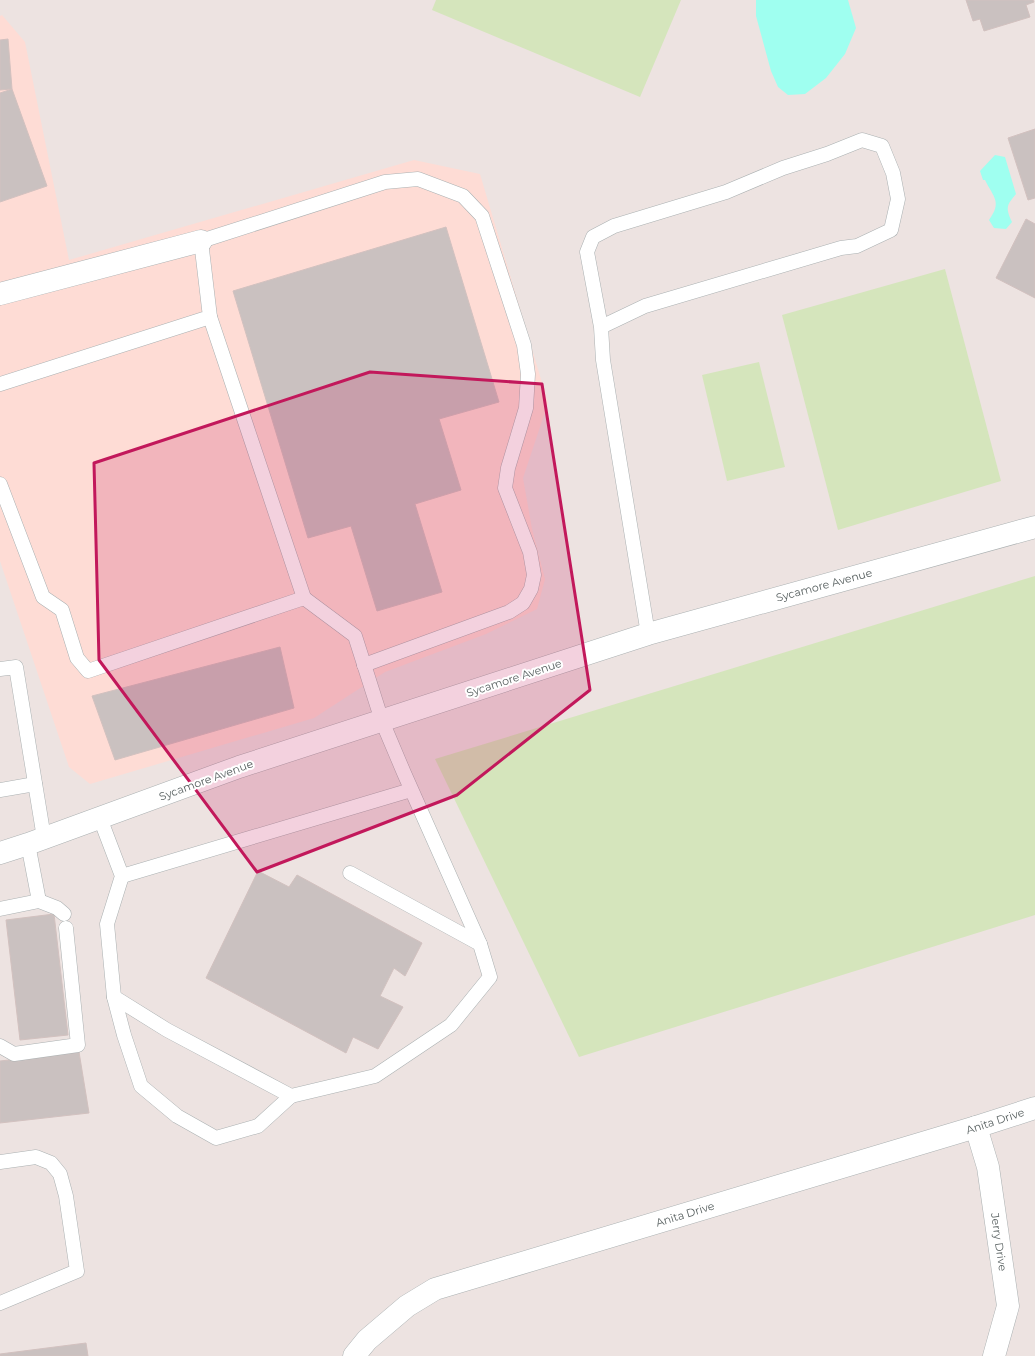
<svg xmlns="http://www.w3.org/2000/svg" width="1035" height="1356" viewBox="0 0 1035 1356" font-family="Montserrat,sans-serif">
<style>
.commercial{fill:#fedcd5}
.green{fill:#d5e5bc}
.water{fill:#9ffff0}
.building{fill:#cac1c0;stroke:#d2c1bf}
.lines{fill:none;stroke-linecap:round;stroke-linejoin:round}
.service-casing{stroke:#abb1b2;stroke-width:15}
.minor-casing{stroke:#abb1b2;stroke-width:23}
.service{stroke:#fff;stroke-width:14}
.minor{stroke:#fff;stroke-width:22}
.marked{fill:#c2185b;fill-opacity:0.2;stroke:#c2185b;stroke-width:3;stroke-linejoin:round}
.labels{text-anchor:middle;stroke-width:4;stroke-linejoin:round;paint-order:stroke}
.street-label{font-size:11px;fill:#5a6262;stroke:#fff}
</style>
<rect width="100%" height="100%" fill="#ede3e1"/>
<path class="commercial" d="M2,15l23,27 44,218 345,-100 66,14 68,229 -25,75 9,51 13,50 -8,30 -51,25 -101,38 -71,46 -224,66 -21,-17 -69,-206v-545z"/>
<g class="green">
<path d="M436,0h245l-41,97 -208,-87z"/>
<path d="M945,269l56,212 -163,49 -56,-215z"/>
<path d="M759,362l26,105 -58,14 -25,-106z"/>
<path d="M1035,576v339l-456,142 -144,-298z"/>
</g>
<g class="water">
<path d="M756,0h92l8,28 -11,26 -19,24 -21,16 -17,1 -10,-8 -7,-16 -15,-55z"/>
<path d="M995,155l10,2 11,37c-9,11 -11,13 -4,28l-6,7 -12,-1 -5,-8c13,-18 5,-22 -4,-40h-2l-3,-9z"/>
</g>
<g class="building">
<path d="M966,0h67l1,2 -8,3 4,12 -46,14 -4,-12 -7,2z"/>
<path d="M8,39l4,50 -12,1v-50z"/>
<path d="M12,89l35,97 -47,16v-109z"/>
<path d="M1035,129v69l-7,2 -20,-62z"/>
<path d="M1026,219l9,5v74l-39,-20z"/>
<path d="M446,227l53,175 -60,17 22,71 -46,14 27,88 -65,19 -26,-85 -43,12 -75,-247z"/>
<path d="M280,647l14,61 -179,52 -23,-64z"/>
<path d="M258,871l31,16 8,-12 125,68 -17,33 -11,-8 -14,28 23,11 -25,42 -25,-12 -7,16 -140,-75z"/>
<path d="M54,914l14,121 -48,5 -14,-120z"/>
<path d="M79,1052l10,61 -89,10v-62z"/>
<path d="M86,1343l2,13h-88v-2z"/>
</g>
<g class="lines">
<g class="service-casing">
<g id="service">
<path d="M210,317l94,281"/>
<path d="M601,327l44,-21 196,-58 16,-2 34,-16 7,-31 -5,-26 -11,-27 -20,-6 -35,14 -44,14 -57,24 -112,34 -21,11 -6,15 14,75 2,33 45,274"/>
<path d="M0,384l210,-67 -9,-76 184,-59 33,-3 45,17 19,20 42,129 4,29 -2,34 -18,60 -3,20 25,64 4,23 -3,14 -8,14 -14,9 -145,53"/>
<path d="M0,484l43,113 19,13 15,48 11,13 216,-73 51,38 27,85 22,52 76,171 10,33 -39,48 -76,51 -84,20 -124,-66 -53,-33"/>
<path d="M0,669l16,-2 28,171"/>
<path d="M0,790l35,-6"/>
<path d="M100,818l22,58 -15,48 7,73 10,38 17,51 36,30 39,22 42,-12 33,-30"/>
<path d="M28,844l11,57"/>
<path d="M350,873l130,71"/>
<path d="M122,876l289,-86"/>
<path d="M0,909l39,-8 18,7 7,6"/>
<path d="M0,1046l14,8 64,-9 -12,-117"/>
<path d="M0,1162l36,-5 15,6 9,11 6,22 11,75 -77,32"/>
</g>
</g>
<g class="minor-casing">
<g id="minor">
<path d="M0,294l201,-53"/>
<path d="M0,853l28,-9 211,-77 409,-133 387,-107"/>
<path d="M976,1127l12,40 20,139 -14,50"/>
<path d="M354,1356l13,-16 40,-34 28,-17 541,-162 59,-19"/>
</g>
</g>
<use href="#service" class="service"/>
<use href="#minor" class="minor"/>
</g>
<path class="marked" d="M370,372l172,12 48,306 -133,105 -200,77 -158,-212 -5,-197z"/>
<g class="labels">
<g class="street-label">
<text transform="translate(824 585) rotate(-15)" y="4">Sycamore Avenue</text>
<text transform="translate(514 678) rotate(-18)" y="4">Sycamore Avenue</text>
<text transform="translate(206 780) rotate(-20)" y="4">Sycamore Avenue</text>
<text transform="translate(995 1121) rotate(-18)" y="4">Anita Drive</text>
<text transform="translate(685 1214) rotate(-17)" y="4">Anita Drive</text>
<text transform="translate(999 1242) rotate(82)" y="4">Jerry Drive</text>
</g>
</g>
</svg>
